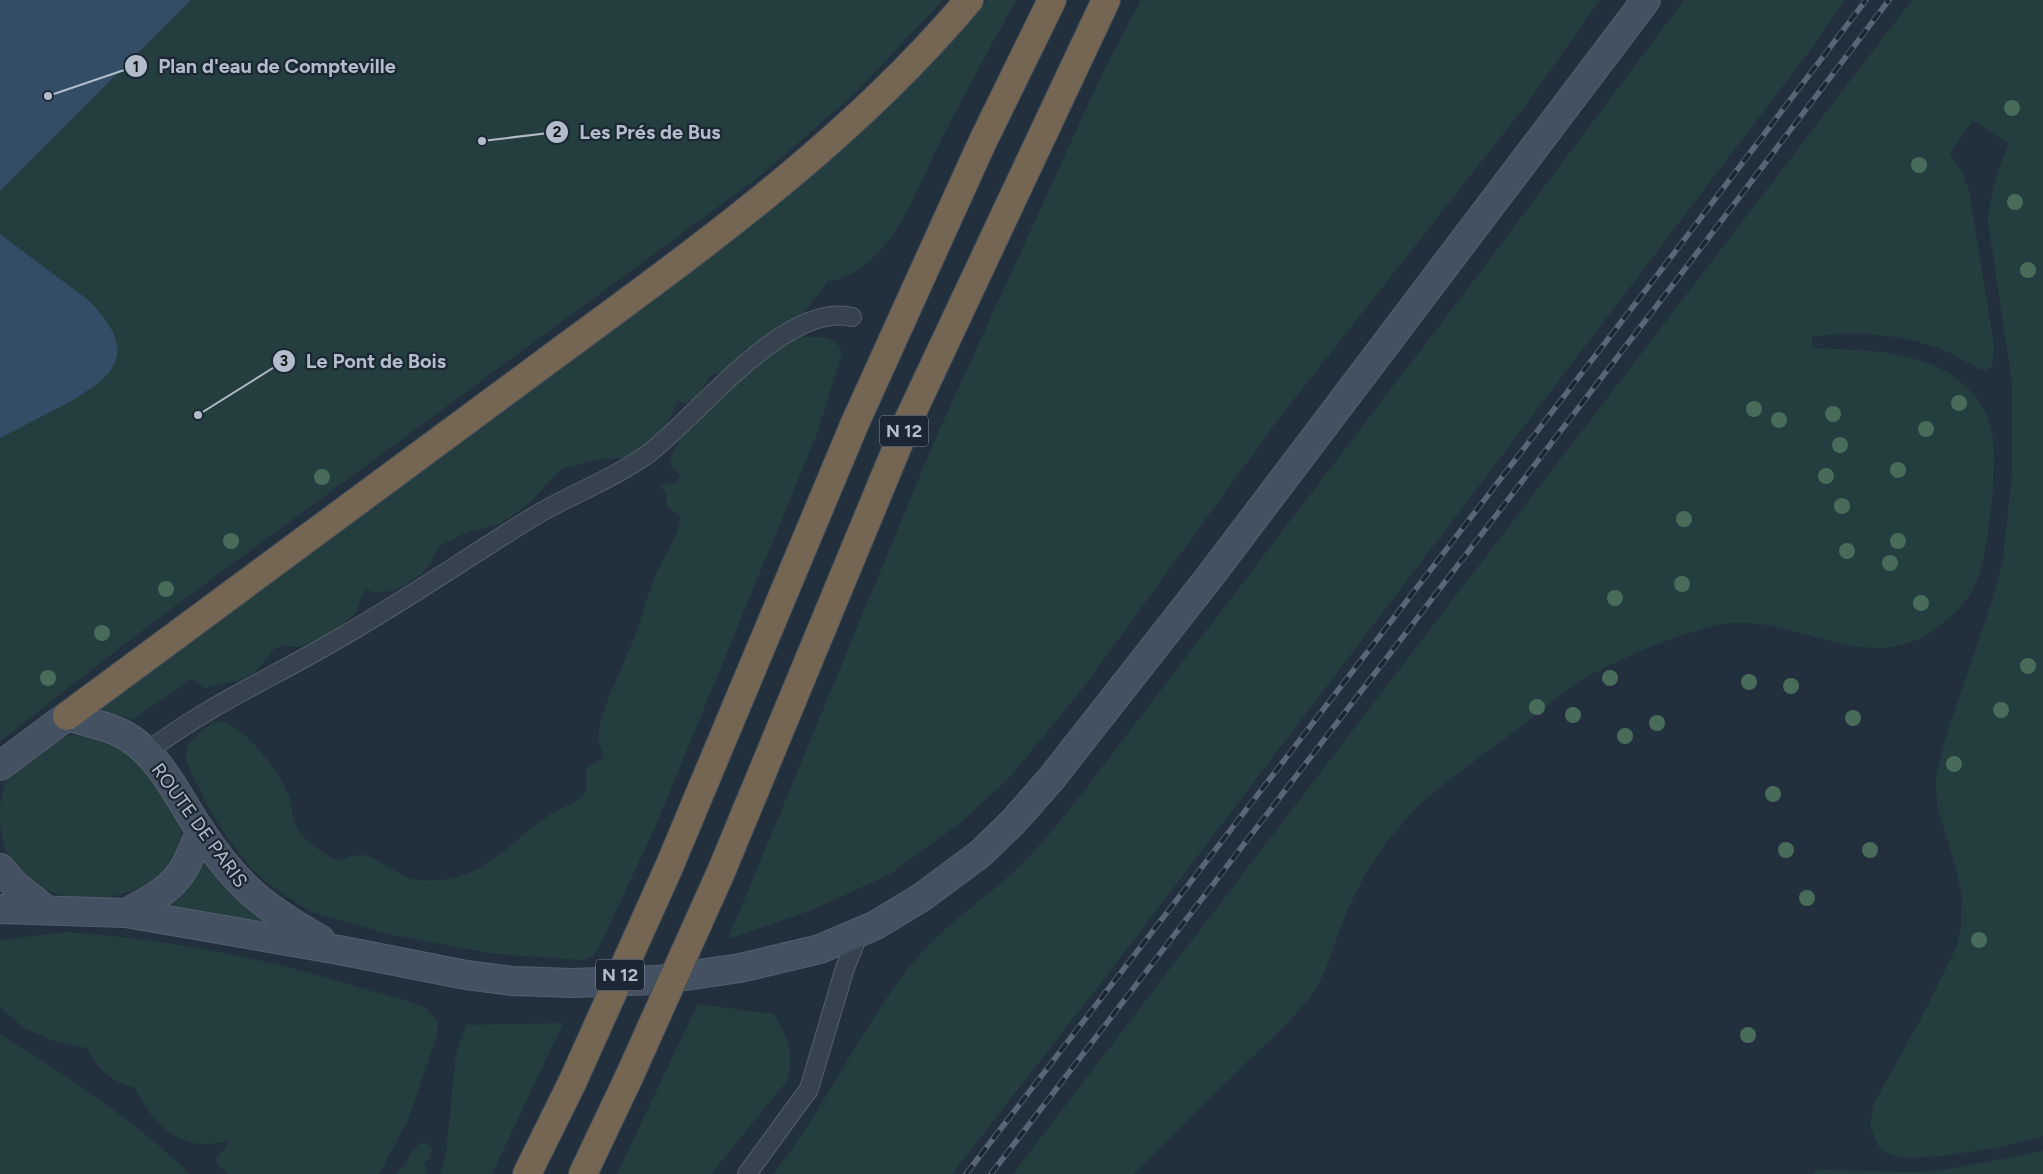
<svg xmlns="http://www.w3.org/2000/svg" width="2043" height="1174" viewBox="0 0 2043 1174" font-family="Figtree,sans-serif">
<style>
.green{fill:#243e3f}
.water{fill:#344d67}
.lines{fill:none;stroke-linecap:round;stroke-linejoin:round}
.lane-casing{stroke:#545f6c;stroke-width:20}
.secondary-casing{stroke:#545f6c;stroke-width:30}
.highway-casing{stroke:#414c59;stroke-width:30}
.lane{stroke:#36424e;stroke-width:18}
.secondary{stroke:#445162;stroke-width:28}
.highway{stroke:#756553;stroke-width:28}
.rail-casing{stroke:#586676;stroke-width:5.5}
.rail{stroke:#1b2733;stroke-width:4;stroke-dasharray:11;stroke-linecap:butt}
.highway-bridge-casing{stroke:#414c59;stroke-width:30;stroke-linecap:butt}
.highway-bridge{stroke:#756553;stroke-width:28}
.tree{fill:#486b5a}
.labels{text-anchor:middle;stroke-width:4.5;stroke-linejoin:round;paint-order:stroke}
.shield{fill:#1b2733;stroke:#858f9d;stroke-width:1}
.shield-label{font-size:18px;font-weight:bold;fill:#b2bcca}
.street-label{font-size:19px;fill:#b2bcca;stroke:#1b2733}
.leader{fill:none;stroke:#b2bcca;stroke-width:2}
.callout-dot{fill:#b2bcca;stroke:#1b2733;stroke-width:2}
.mark-label{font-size:15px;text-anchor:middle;font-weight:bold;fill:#111}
.callout-label{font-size:20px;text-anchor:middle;font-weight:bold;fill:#b2bcca;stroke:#1b2733;stroke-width:4.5;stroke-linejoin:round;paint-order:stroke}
</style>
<rect width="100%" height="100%" fill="#22303e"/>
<g class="green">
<path d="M191,0h752l-91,96 -92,80 -608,447 -152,118v-303l89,-47 28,-39c-4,-21 -15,-38 -30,-53l-87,-65v-43z"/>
<path d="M987,0h29c-27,49 -54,98 -79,148 -16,32 -29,70 -53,98 -15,17 -33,33 -56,35l-23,30 -16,13 -27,21 -17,4 -6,8 -18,16 -12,3 -10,20 -14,8 -7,-3c-6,11 -12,30 -22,38 -10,8 -22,9 -30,19l-27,1 -38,10 -29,31 -21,17 -14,8 -30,7 -28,14 -9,18 -9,10 -19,13 -11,4 -15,2 -11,-4 -9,23 -23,22 -35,13 -13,-1 -10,2 -20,24 -14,8 -36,8 -14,-9 -59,41 -34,-12 686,-508 101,-90z"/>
<path d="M1141,0h459l-74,105 -249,316 -194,267 -73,89 -50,46 -70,51 -78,36 -84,29 206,-497 169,-370z"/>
<path d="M1684,0h161l-34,49 -697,917 -162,208h-179c54,-67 88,-149 143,-215 26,-31 61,-55 91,-81 28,-24 50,-54 73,-82l398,-521z"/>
<path d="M1912,0h131v1136l-48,12 -52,8 -35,2 -11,-1 -14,-6 -5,-6 -8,-19 4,-23 50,-90 33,-67 4,-21 1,-28 -5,-25 -20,-67 -1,-28 7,-32 48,-141 12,-43 9,-90v-88l-24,-161c2,-29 9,-52 21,-78l-36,-24 -23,34 13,19 6,17 25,155 -2,22 -7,3 -6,-1c-13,-8 -27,-16 -41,-21 -33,-13 -91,-19 -126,-11v11c50,2 110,1 150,35 14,12 27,30 30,49 6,35 -3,132 -21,161 -9,14 -23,27 -37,37 -66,46 -131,-11 -201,-7 -17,1 -34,7 -50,12 -31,10 -60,23 -89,38 -28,15 -53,38 -78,57 -26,20 -52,38 -77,58 -43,35 -75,81 -95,131 -10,25 -17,54 -32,75 -19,26 -44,48 -67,70 -37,37 -74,73 -111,110h-121z"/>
<path d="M800,336c16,3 36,-4 42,17l-24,78 -162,394 -57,122 -6,9 -10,4 -88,-6 -33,-6 -74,-14 -77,-22 -44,-29 -15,-14 -25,-32 -17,-26 -24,-50 1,-17 26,-22c26,-6 68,52 76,75 4,11 2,22 9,33 10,14 25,23 40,31 9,-3 20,-8 30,-5 17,6 31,22 52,24 61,5 84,-34 129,-65 8,-5 29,-13 33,-19 8,-10 2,-19 5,-29l17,-10c-1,-5 -5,-13 -6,-18 0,-25 27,-76 36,-101 9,-22 13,-44 23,-66 9,-20 20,-33 24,-55l-15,-11 1,-13 -7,-6 9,-5 4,3 5,-5 2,-4 -9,-10c-6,-31 90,-102 113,-123z"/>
<path d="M71,735c19,1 38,5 54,16 14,9 23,24 32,37 8,11 19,23 23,35 8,23 -9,45 -27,57 -39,27 -112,26 -141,-17 -10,-16 -12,-32 -12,-51 0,-11 3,-30 11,-39 5,-6 14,-11 21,-16 13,-10 23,-18 39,-22z"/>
<path d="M206,861l61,60 5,11 -110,-23 30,-26z"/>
<path d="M67,932c104,8 195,25 294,56 21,6 44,11 65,20l12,15 -1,13 -29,84 -29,54h-150l-11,-9 -2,-6 14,-18c-9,1 -18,3 -28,3 -31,-1 -55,-30 -67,-56 -24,-7 -36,-17 -48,-40l-33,-7 -30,-13 -24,-21v-67z"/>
<path d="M698,1004l75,10c15,22 23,42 13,68l-75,92h-94z"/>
<path d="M563,1023l-71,151h-52l6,-21 10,-100 10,-28z"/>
<path d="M0,1034c66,42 133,85 190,140h-190z"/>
<path d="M424,1142l8,7 -3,10 -5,4 4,11h-33c3,-4 9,-7 11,-11 6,-11 6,-16 18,-21z"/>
<path d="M2043,1151v23h-232l4,-3 8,-1 90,2 30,-2z"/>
</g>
<g class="water">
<path d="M0,0h191l-191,191z"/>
<path d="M0,234l87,65c54,53 30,77 -25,107 -21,11 -41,21 -62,32z"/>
</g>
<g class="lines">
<g class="lane-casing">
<g id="lane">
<path d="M147,752c57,-44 122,-73 184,-109 71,-40 138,-87 207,-129 36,-21 77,-36 111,-61 48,-36 136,-152 203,-136"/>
<path d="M747,1174l62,-85 36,-121 14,-35"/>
</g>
</g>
<g class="secondary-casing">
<g id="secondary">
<path d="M0,766l67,-50c22,7 45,10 64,23 32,22 48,60 69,91 35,54 64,78 120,109"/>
<path d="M0,868l15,17 30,24"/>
<path d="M0,909l126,4 213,37 127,25 47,6 59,2 86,-3 82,-12 80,-19 56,-24 46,-28 58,-43 33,-32 38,-43 160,-204 435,-575"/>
<path d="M126,913c47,-26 55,-30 74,-81"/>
</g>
</g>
<g class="highway-casing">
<g id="highway">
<path d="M67,716c160,-118 320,-236 480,-355 149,-110 302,-218 422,-361"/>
<path d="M669,867l186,-444 127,-280 70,-143"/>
<path d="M721,872l187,-451 198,-421"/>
<path d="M527,1174l45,-91"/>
<path d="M583,1174l46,-97"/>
</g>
</g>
<use href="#lane" class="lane"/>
<use href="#secondary" class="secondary"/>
<use href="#highway" class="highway"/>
<g class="rail-casing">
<g id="rail">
<path d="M966,1174l699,-909 201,-265"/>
<path d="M991,1174l687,-896 211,-278"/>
</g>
</g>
<use href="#rail" class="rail"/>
<g class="highway-bridge-casing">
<g id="highway-bridge">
<path d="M629,1077l92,-205"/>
<path d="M572,1083l97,-216"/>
</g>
</g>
<use href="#highway-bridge" class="highway-bridge"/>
</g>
<g class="tree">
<circle cx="2012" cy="108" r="8"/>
<circle cx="1919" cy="165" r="8"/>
<circle cx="2015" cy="202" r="8"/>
<circle cx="2028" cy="270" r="8"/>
<circle cx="1959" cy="403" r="8"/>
<circle cx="1754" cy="409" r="8"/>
<circle cx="1833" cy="414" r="8"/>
<circle cx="1779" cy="420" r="8"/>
<circle cx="1926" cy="429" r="8"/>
<circle cx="1840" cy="445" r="8"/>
<circle cx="1898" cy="470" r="8"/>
<circle cx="1826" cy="476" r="8"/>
<circle cx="322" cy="477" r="8"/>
<circle cx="1842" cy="506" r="8"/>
<circle cx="1684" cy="519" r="8"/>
<circle cx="231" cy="541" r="8"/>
<circle cx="1898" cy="541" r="8"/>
<circle cx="1847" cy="551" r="8"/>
<circle cx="1890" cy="563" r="8"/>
<circle cx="1682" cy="584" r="8"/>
<circle cx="166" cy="589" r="8"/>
<circle cx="1615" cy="598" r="8"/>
<circle cx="1921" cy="603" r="8"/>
<circle cx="102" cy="633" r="8"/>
<circle cx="2028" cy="666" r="8"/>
<circle cx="48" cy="678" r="8"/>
<circle cx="1610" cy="678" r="8"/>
<circle cx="1749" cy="682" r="8"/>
<circle cx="1791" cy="686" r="8"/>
<circle cx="1537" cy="707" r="8"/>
<circle cx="2001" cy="710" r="8"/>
<circle cx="1573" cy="715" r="8"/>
<circle cx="1853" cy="718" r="8"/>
<circle cx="1657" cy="723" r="8"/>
<circle cx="1625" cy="736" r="8"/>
<circle cx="1954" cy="764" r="8"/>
<circle cx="1773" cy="794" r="8"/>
<circle cx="1786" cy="850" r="8"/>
<circle cx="1870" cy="850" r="8"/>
<circle cx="1807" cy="898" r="8"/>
<circle cx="1979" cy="940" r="8"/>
<circle cx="1748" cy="1035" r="8"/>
</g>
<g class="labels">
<g class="shield">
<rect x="880" y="415.5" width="48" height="31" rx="4"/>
<rect x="596" y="959.5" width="48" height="31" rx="4"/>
</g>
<g class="shield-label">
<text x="904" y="437">N 12</text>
<text x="620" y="981">N 12</text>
</g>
<g class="street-label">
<text transform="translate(200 825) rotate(54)" y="7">ROUTE DE PARIS</text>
</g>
</g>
<path class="leader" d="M48 96L136 66M482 141L557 132M198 415L284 361"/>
<g class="callout-dot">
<circle cx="48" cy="96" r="5"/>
<circle cx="482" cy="141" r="5"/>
<circle cx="198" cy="415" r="5"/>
<circle cx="136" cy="66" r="12"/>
<circle cx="557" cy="132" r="12"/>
<circle cx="284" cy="361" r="12"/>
</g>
<g class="mark-label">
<text x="136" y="72">1</text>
<text x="557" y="137">2</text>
<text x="284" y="366">3</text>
</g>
<g class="callout-label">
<text x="277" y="73">Plan d'eau de Compteville</text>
<text x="650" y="139">Les Prés de Bus</text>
<text x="376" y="368">Le Pont de Bois</text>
</g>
</svg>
